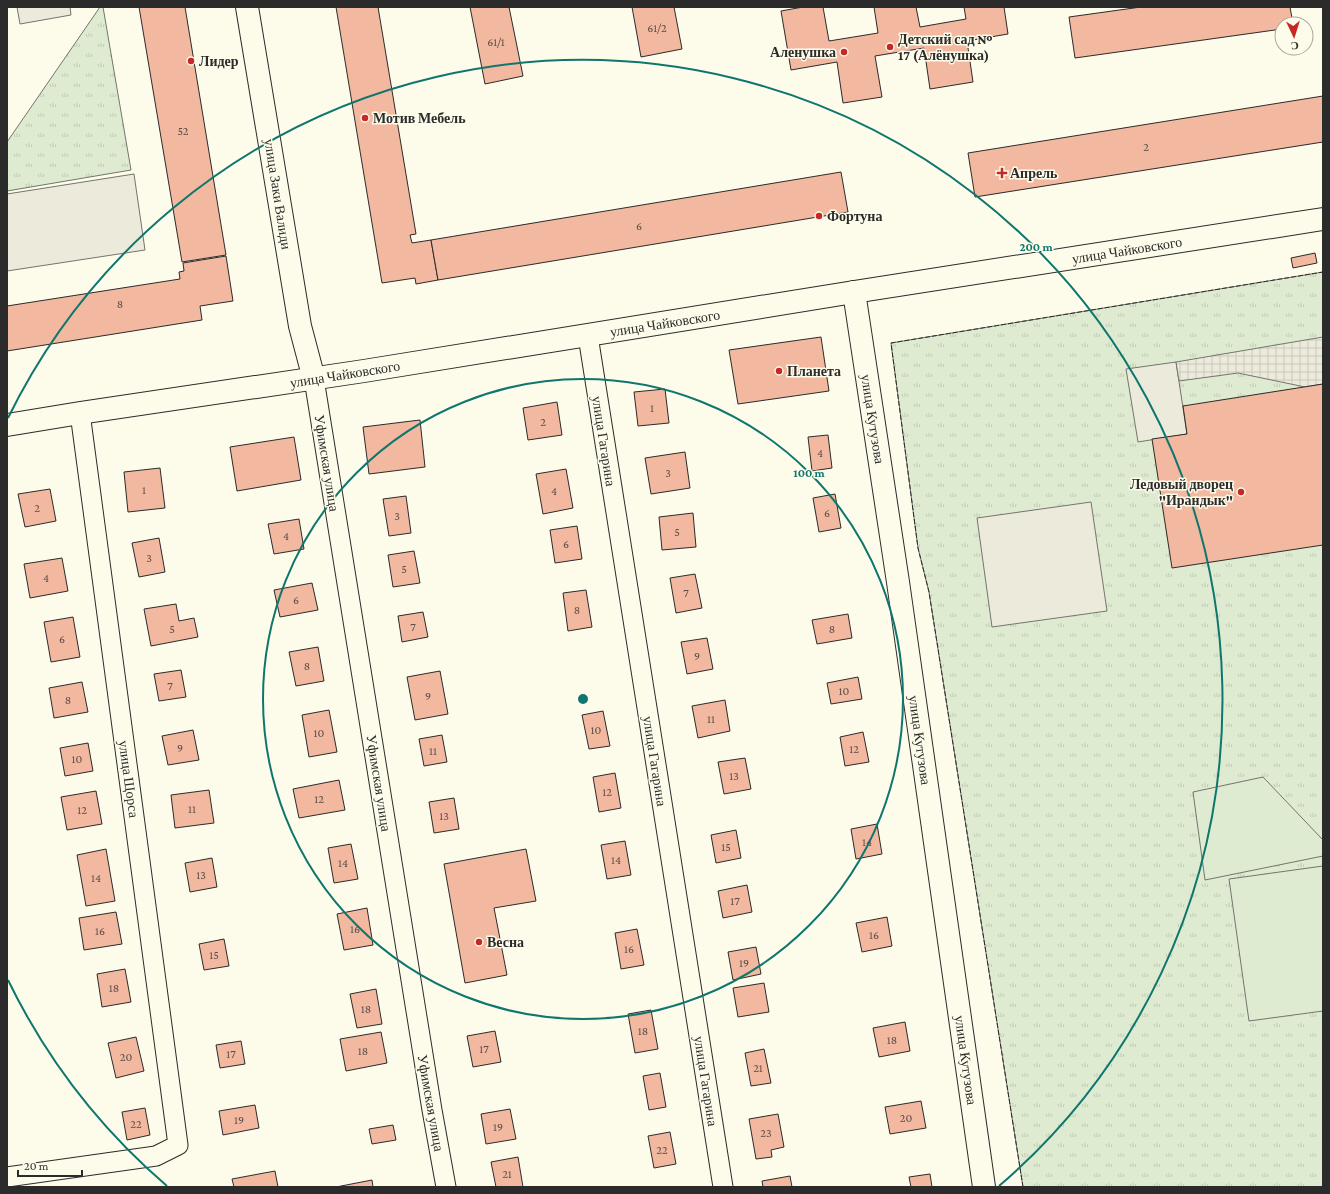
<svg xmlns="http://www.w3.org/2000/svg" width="1330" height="1194" viewBox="0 0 1330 1194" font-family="'Crimson Pro',serif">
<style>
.park{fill:url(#park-tufts);stroke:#74746e}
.garden{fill:#deebd1;stroke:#74746e}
.parking{fill:#eceadb;stroke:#74746e}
.plaza{fill:url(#plaza-grid);stroke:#74746e}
.building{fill:#f2b8a0;stroke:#2b2b2b}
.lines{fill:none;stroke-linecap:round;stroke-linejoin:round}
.minor-casing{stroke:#2b2b2b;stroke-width:21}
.tertiary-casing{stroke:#2b2b2b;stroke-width:24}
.secondary-casing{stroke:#2b2b2b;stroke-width:24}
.minor{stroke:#fdfbea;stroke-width:19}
.tertiary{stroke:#fdfbea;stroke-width:22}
.secondary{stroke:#fdfbea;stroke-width:22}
.fence{stroke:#2b2b2b;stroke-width:1;stroke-dasharray:5 2;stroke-linecap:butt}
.ring{fill:none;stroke:#0f766e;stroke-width:2}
.poi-dot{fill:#c62828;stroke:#fdfbea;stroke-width:1.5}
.labels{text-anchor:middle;stroke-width:3;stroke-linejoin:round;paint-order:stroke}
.number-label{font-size:12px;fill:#5d4e48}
.poi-label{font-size:14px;font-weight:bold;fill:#2b2b2b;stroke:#fdfbea;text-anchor:start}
.street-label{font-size:14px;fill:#2b2b2b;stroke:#fdfbea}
.centre{fill:#0f766e;stroke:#fdfbea;stroke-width:2}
.ring-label{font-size:12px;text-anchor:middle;font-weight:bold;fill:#0f766e;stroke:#fdfbea;stroke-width:3;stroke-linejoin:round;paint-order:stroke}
</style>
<defs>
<pattern id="park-tufts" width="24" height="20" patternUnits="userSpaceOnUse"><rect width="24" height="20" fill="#deebd1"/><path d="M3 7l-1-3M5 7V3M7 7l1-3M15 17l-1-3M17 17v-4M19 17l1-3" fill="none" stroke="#bfcab4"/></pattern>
<pattern id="plaza-grid" width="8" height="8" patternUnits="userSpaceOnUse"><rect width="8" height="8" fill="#eceadb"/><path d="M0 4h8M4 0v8" fill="none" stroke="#cbc9bc"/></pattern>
</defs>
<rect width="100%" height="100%" fill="#fdfbea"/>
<g class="park">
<path d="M100,7h3l28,163 -124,21v-49z"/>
<path d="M1323,272v915h-300l-94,-595 -11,-44 -27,-205z"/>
</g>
<g class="garden">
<path d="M1263,777l60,63v16l-118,24 -12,-88z"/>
<path d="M1323,866v145l-74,10 -20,-142z"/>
</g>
<g class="parking">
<path d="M17,7h53l1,8 -51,9z"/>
<path d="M134,174l11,76 -138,21v-77z"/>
<path d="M1176,362l11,72 -49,8 -12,-73z"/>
<path d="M1091,502l16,109 -115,16 -15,-109z"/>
</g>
<path class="plaza" d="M1323,337v47l-18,3 -67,-14 -59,8 -3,-19z"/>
<g class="building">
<path d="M139,7h46l41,248 -44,7z"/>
<path d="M336,7h42l38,227 -6,1 2,8 19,-3 7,40 -22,4 -1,-6 -33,5z"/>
<path d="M470,7h39l14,69 -38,8z"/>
<path d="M632,7h42l8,42 -41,8z"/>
<path d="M803,7h20l6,34 49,-8 -4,-26h42l4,20 46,-8 -2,-12h40l4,27 -41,7 6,41 -43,7 -6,-41 -49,8 7,41 -39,6 -6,-41 -46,8 -10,-59z"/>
<path d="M1141,7h149l3,17h-11v5l-207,29 -6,-41z"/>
<path d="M1323,96v46l-348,55 -7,-44z"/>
<path d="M841,172l7,40 -410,68 -7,-40z"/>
<path d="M1315,253l2,10 -24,5 -2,-10z"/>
<path d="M226,256l7,45 -33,5 2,14 -195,31v-45l173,-27 -1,-7 5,-1 -1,-8z"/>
<path d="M821,337l8,54 -91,13 -9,-54z"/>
<path d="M1323,384v161l-151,23 -20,-129 35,-5 -4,-28z"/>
<path d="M665,389l4,34 -31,3 -4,-34z"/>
<path d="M557,402l5,33 -34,5 -5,-32z"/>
<path d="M420,420l5,47 -56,7 -6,-47z"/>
<path d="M828,435l4,33 -20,3 -4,-34z"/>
<path d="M294,437l7,43 -64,11 -7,-44z"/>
<path d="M685,452l5,36 -39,6 -6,-36z"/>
<path d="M160,468l5,40 -37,4 -4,-40z"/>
<path d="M566,469l7,39 -30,6 -7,-40z"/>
<path d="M50,489l6,32 -31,6 -7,-33z"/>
<path d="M835,494l6,34 -22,4 -6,-34z"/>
<path d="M406,496l5,37 -22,3 -6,-37z"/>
<path d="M693,513l3,34 -34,3 -3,-33z"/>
<path d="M299,519l5,30 -30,5 -6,-30z"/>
<path d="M577,526l5,33 -27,4 -5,-33z"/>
<path d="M159,538l6,34 -26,5 -7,-34z"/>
<path d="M414,551l6,32 -27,4 -5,-32z"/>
<path d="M62,558l6,33 -38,7 -6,-34z"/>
<path d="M695,574l7,34 -26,5 -6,-35z"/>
<path d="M312,583l6,27 -38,7 -6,-27z"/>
<path d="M586,590l6,37 -24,4 -5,-38z"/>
<path d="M176,604l3,17 15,-3 4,19 -47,9 -7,-37z"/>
<path d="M423,612l5,25 -26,5 -4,-26z"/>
<path d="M848,614l4,24 -35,6 -5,-24z"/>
<path d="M73,617l7,40 -29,5 -7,-40z"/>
<path d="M707,638l6,31 -26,5 -6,-32z"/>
<path d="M318,647l6,34 -28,5 -7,-34z"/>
<path d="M181,670l5,27 -27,4 -5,-27z"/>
<path d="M440,671l8,43 -33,6 -8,-43z"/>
<path d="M858,677l4,22 -31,5 -4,-21z"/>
<path d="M82,682l6,30 -34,6 -5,-30z"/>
<path d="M725,700l5,31 -32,7 -6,-32z"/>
<path d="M329,710l8,42 -28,5 -7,-42z"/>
<path d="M603,711l7,35 -21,3 -7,-34z"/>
<path d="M193,730l6,30 -31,5 -6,-29z"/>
<path d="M863,732l6,30 -24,4 -5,-29z"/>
<path d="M442,735l5,27 -23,4 -5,-27z"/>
<path d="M88,743l5,28 -28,5 -5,-28z"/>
<path d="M745,758l6,31 -27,5 -6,-32z"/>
<path d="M615,773l6,35 -22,4 -6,-35z"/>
<path d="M339,780l6,30 -46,8 -6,-29z"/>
<path d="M209,790l5,33 -39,5 -4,-33z"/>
<path d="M96,791l6,33 -35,6 -6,-33z"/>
<path d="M454,798l5,31 -25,4 -5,-31z"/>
<path d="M877,824l5,30 -26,5 -5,-30z"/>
<path d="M736,830l5,28 -25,5 -5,-28z"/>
<path d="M625,841l6,34 -24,4 -6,-34z"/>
<path d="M351,844l7,35 -24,4 -6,-35z"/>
<path d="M106,849l9,52 -29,5 -9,-51z"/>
<path d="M526,849l10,52 -42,7 13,67 -42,8 -21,-119z"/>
<path d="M212,858l5,29 -27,5 -5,-29z"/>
<path d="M747,885l5,27 -29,6 -5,-27z"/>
<path d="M367,908l6,37 -29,5 -7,-36z"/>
<path d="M116,912l6,32 -38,6 -5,-32z"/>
<path d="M887,917l5,29 -30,6 -6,-29z"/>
<path d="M637,929l7,36 -23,4 -6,-36z"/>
<path d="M224,939l5,27 -25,4 -5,-26z"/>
<path d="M756,947l5,27 -28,6 -5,-28z"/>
<path d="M125,969l6,33 -29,5 -5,-33z"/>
<path d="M764,983l5,29 -31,5 -5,-29z"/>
<path d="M376,989l6,35 -25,4 -7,-34z"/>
<path d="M651,1010l7,39 -23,4 -7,-39z"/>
<path d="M905,1022l5,29 -31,6 -6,-29z"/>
<path d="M495,1031l6,31 -28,5 -6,-31z"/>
<path d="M381,1032l6,31 -41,8 -6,-32z"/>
<path d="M136,1037l8,34 -28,7 -8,-35z"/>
<path d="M241,1041l4,23 -25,4 -4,-23z"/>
<path d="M764,1049l7,34 -20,3 -6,-33z"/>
<path d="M660,1073l6,34 -17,3 -6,-34z"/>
<path d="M921,1101l5,27 -36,6 -5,-27z"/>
<path d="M255,1105l4,23 -36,7 -4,-24z"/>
<path d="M145,1108l5,27 -23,5 -5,-28z"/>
<path d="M510,1109l6,30 -30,5 -5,-30z"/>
<path d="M778,1114l6,33 -13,3 1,7 -16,2 -7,-40z"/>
<path d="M393,1125l3,15 -24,4 -3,-15z"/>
<path d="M670,1132l6,32 -22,4 -6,-32z"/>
<path d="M518,1157l5,30h-27l-5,-25z"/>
<path d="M275,1171l3,16h-44l-2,-8z"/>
<path d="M930,1174l2,13h-21l-2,-10z"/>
<path d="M790,1176l2,11h-29l-1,-6z"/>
<path d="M372,1180l1,7h-37z"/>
</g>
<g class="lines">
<g class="minor-casing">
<g id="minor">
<path d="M588,336l135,851"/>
<path d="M314,379l118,731 14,77"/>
<path d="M7,1177l149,-21 22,-11 -98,-732"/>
</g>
</g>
<g class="tertiary-casing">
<path id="tertiary" d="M247,7l53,319 14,53"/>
</g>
<g class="secondary-casing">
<g id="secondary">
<path d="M854,292l44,290 86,605"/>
<path d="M7,425l73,-12 284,-42 490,-79 469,-73"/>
</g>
</g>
<use href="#minor" class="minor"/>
<use href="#tertiary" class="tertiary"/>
<use href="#secondary" class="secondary"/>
<path class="fence" d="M1023,1187l-94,-595 -11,-44 -27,-205 432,-71"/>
</g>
<g class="ring">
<circle cx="583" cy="699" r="320"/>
<path d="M167 1186A640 640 0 0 1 8 980M8 418A640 640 0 1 1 999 1186"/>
</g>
<g class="poi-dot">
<circle cx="890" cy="47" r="4"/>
<circle cx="844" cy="52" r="4"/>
<circle cx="191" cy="61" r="4"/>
<circle cx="365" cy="118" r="4"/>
<path d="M1000 167h4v4h4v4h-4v4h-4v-4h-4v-4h4z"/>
<circle cx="819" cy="216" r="4"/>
<circle cx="779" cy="371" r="4"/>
<circle cx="1241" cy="492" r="4"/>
<circle cx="479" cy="942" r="4"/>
</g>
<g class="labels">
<g class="number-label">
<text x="657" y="32">61/2</text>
<text x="496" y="46">61/1</text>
<text x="183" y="135">52</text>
<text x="1146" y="151">2</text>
<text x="639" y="230">6</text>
<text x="120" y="308">8</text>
<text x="652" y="412">1</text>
<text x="543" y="426">2</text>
<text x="820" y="457">4</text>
<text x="668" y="477">3</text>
<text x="144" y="494">1</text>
<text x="554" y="495">4</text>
<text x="37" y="512">2</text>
<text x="827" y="517">6</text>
<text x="397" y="520">3</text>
<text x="677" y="536">5</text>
<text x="286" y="540">4</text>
<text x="566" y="548">6</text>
<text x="149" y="562">3</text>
<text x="404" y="573">5</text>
<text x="46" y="582">4</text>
<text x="686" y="597">7</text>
<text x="296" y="604">6</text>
<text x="577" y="614">8</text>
<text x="413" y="631">7</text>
<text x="172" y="633">5</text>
<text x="832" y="633">8</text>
<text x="62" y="643">6</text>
<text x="697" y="660">9</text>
<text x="307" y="670">8</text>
<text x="170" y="690">7</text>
<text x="844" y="695">10</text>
<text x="428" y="700">9</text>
<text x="68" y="704">8</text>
<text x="711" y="723">11</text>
<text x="596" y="734">10</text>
<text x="319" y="737">10</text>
<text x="180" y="752">9</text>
<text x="854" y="753">12</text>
<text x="433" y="755">11</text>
<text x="77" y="763">10</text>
<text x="734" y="780">13</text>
<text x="607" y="796">12</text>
<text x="319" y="803">12</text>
<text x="192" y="813">11</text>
<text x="82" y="814">12</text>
<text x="444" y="820">13</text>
<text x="867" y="846">14</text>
<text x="726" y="851">15</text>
<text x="616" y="864">14</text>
<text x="343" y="867">14</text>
<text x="201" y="879">13</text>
<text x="96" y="882">14</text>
<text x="735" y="905">17</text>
<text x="355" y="933">16</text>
<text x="100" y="935">16</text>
<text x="874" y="939">16</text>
<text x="629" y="953">16</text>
<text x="214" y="959">15</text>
<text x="744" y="967">19</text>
<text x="114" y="992">18</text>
<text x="366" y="1013">18</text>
<text x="643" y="1035">18</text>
<text x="892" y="1044">18</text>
<text x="484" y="1053">17</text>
<text x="363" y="1055">18</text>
<text x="231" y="1058">17</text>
<text x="126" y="1061">20</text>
<text x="758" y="1072">21</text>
<text x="906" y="1122">20</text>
<text x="239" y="1124">19</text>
<text x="136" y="1128">22</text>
<text x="498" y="1131">19</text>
<text x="766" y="1137">23</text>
<text x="662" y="1154">22</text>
<text x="507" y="1178">21</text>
</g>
<g class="poi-label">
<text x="898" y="44">Детский сад №<tspan x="898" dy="16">17 (Алёнушка)</tspan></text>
<text x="836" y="57" text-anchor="end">Аленушка</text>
<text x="199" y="66">Лидер</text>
<text x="373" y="123">Мотив Мебель</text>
<text x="1010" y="178">Апрель</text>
<text x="827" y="221">Фортуна</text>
<text x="787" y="376">Планета</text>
<text x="1233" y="489" text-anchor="end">Ледовый дворец<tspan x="1233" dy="16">"Ирандык"</tspan></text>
<text x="487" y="947">Весна</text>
</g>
<g class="street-label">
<text transform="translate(278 194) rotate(81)" y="5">улица Заки Валиди</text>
<text transform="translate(1127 250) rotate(-9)" y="5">улица Чайковского</text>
<text transform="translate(665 323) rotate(-9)" y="5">улица Чайковского</text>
<text transform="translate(345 374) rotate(-9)" y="5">улица Чайковского</text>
<text transform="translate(873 419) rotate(81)" y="5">улица Кутузова</text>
<text transform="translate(604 441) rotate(81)" y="5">улица Гагарина</text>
<text transform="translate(327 463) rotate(81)" y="5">Уфимская улица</text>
<text transform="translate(920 740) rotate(82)" y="5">улица Кутузова</text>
<text transform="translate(655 761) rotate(81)" y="5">улица Гагарина</text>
<text transform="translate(129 779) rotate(82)" y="5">улица Щорса</text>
<text transform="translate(379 783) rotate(81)" y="5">Уфимская улица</text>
<text transform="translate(966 1060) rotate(82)" y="5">улица Кутузова</text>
<text transform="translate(706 1081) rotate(81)" y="5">улица Гагарина</text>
<text transform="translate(431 1103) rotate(80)" y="5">Уфимская улица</text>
</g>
</g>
<circle cx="583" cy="699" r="6" class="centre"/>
<g class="ring-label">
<text x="1036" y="251">200 m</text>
<text x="809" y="477">100 m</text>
</g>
<rect width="1330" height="1194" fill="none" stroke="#2b2b2b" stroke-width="16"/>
<g transform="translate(1294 36) rotate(176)"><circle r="19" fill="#fdfbea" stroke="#a9a89e"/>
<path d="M0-3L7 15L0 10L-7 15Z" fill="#c62828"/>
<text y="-6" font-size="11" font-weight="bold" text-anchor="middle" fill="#2b2b2b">С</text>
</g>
<path d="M18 1170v6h64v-6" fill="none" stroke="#2b2b2b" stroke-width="2"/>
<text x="24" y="1170" font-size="12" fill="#2b2b2b" stroke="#fdfbea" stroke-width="3" paint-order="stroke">20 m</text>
</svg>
